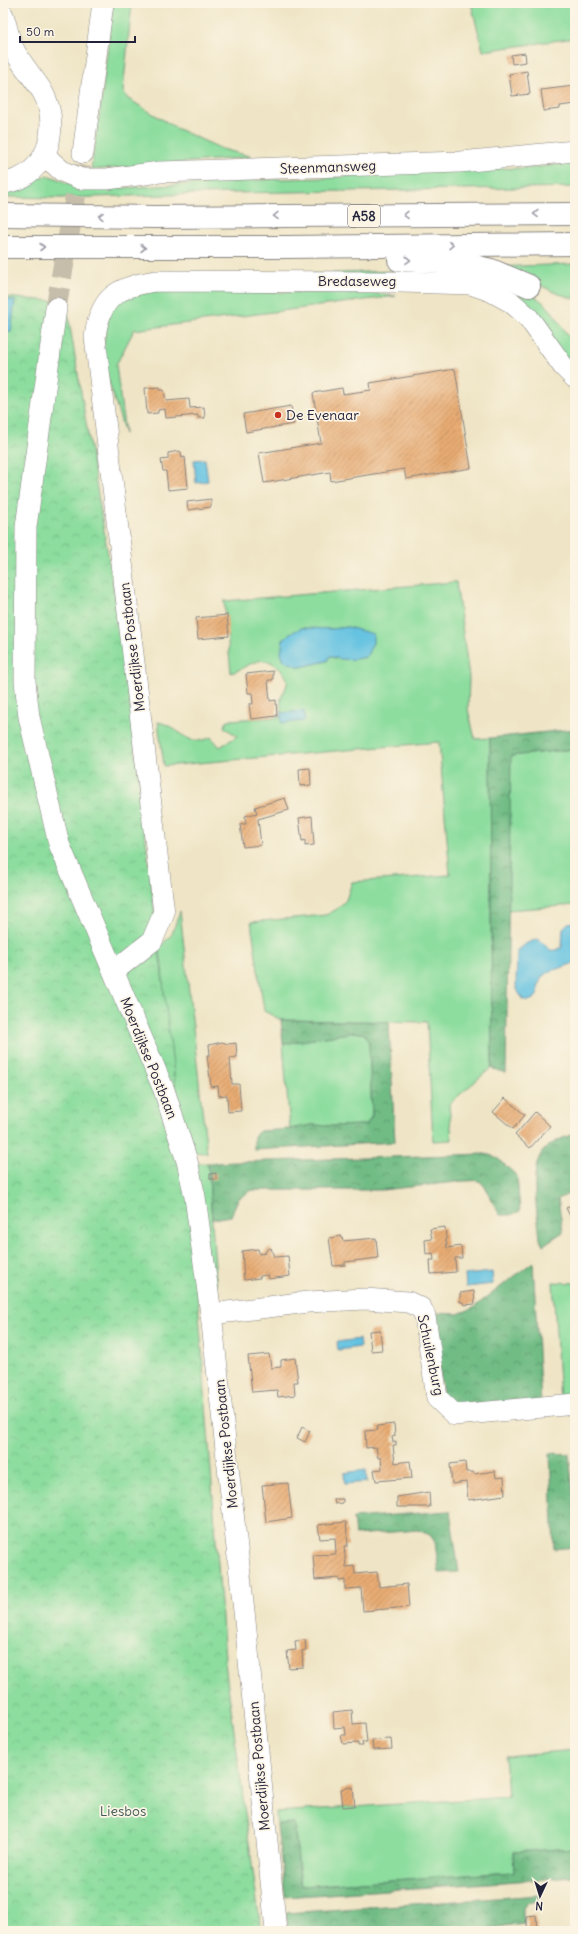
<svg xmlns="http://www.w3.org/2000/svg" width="578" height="1934" viewBox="0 0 578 1934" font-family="Delius,sans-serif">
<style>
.grass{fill:#8cdd9e;stroke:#57806c;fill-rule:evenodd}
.forest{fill:url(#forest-crowns);stroke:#4a6f60}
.park{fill:url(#park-crowns);stroke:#57806c}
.water{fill:#63c2e1;stroke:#42728e}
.building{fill:url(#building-hatch)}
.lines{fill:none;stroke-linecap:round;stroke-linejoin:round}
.minor-tunnel{stroke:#c6beaa;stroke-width:21;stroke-dasharray:21 10;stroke-linecap:butt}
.minor-casing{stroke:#888480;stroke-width:22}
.highway-casing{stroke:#888480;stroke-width:24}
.minor{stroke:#fff;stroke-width:21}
.highway{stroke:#fff;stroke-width:22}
.oneway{stroke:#9c9ca7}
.poi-dot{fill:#c8321e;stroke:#fcf5e5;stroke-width:1.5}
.labels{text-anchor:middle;stroke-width:3.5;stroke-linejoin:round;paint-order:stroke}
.shield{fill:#fcf5e5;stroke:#63616e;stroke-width:1}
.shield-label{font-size:13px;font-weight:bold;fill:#22223b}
.street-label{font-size:14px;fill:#22223b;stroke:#fcf5e5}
.poi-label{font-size:14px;fill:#22223b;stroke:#fcf5e5;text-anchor:start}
.park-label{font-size:14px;fill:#425a59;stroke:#fcf5e5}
</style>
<defs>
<pattern id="forest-crowns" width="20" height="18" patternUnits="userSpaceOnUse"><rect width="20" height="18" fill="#71bc85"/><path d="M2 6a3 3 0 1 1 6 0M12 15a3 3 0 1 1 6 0" fill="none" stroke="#5c986e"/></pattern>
<pattern id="park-crowns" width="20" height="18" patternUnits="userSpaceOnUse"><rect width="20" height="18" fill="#8cdd9e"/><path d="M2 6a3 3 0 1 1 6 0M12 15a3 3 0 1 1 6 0" fill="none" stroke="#78bd89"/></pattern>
<pattern id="building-hatch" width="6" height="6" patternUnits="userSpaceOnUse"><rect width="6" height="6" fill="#e8ac73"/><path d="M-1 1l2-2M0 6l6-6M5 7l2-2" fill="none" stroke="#bc8c60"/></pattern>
</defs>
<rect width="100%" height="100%" fill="#fcf5e5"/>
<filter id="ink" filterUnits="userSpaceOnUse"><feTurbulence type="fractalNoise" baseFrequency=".025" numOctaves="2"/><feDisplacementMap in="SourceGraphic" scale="8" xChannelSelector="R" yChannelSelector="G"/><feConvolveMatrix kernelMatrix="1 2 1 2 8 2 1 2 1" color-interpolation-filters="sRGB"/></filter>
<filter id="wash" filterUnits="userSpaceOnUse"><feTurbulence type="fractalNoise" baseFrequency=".012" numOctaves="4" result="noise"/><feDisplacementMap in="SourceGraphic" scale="16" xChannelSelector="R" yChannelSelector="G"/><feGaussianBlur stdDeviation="0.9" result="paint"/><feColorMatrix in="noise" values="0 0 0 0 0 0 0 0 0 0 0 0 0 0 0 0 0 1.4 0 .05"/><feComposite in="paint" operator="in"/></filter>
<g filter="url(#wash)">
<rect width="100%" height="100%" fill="#efe5c6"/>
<g class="grass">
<path d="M113,3h19l-9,88 4,7 51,31 44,20 31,8 -162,13 11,-74z"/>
<path d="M471,3h104v42l-1,-7 -91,13z"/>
<path d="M575,162v25l-340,6 -175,5 -57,-1c15,-10 34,-26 53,-19 12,5 20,10 32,12l190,-11 49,-1 82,-8 122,-2z"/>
<path d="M575,264v35l-19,-6 -32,-16 -30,-10z"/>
<path d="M447,269l81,23c7,5 15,9 21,16 10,11 15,25 26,36v29l-77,-82 -209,-16z"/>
<path d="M154,291l217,2 25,3 -262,34 -18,35 9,69 -24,-78 10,-50 13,-10z"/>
<path d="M456,582l13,95 -1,32 7,30 15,-1 2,329 -43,37 3,36 -19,1 -6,-119 -146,-2 -17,-9 -13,-89 75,-7 11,-6 9,-9 6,-18 98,-7 -11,-133 -275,24 -6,-44c22,4 29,28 53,15l9,10 17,-11 -13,-9 4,-7 54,-3c0,-5 -2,-13 -1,-19 1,-5 5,-8 6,-14 1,-7 -3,-11 -8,-16 -18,-17 -29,-1 -48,5l-7,-72zM348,627l-11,32 -7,-3 -3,5 -27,6 2,-39 29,1z"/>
<path d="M575,749v156l-67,5 2,-154z"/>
<path d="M180,911l27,242 -21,-1 -17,-58 -7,-128 -3,-18 13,-14z"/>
<path d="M355,1032l10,2 4,8 3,74 -6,9 -34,1 -20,-1 -22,4 -7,-85z"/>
<path d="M208,1163l10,147 -28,-146z"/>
<path d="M553,1282l22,1v117l-15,1z"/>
<path d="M575,1750v98l-62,4 1,20 -213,14 -7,-62 -17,1 -1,-13 232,-15 -3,-41z"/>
</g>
<g class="forest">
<path d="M575,729v20l-64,7 -5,317 -16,-5 2,-1 -2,-329z"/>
<path d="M281,1020l108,2 6,120 -141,8v-14l6,-5 30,-2 22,-4 20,1 34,-1 6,-9 -3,-73 -4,-9 -10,-2 -72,12z"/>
<path d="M575,1133v58l-17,8 5,33 -20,13 -3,-6c-2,-23 -11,-65 1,-85 7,-11 22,-16 34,-21z"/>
<path d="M485,1154l11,3 21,19 3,35 -10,4h-10c-6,-9 -13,-30 -21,-34 -4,-1 -10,0 -14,0l-83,9h-130l-14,9 -7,17 -19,3 -4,-56z"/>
<path d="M533,1262l8,141 -97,2 -11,-92 25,1 15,-6z"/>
<path d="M550,1453l19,1 6,58v35l-21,2z"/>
<path d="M450,1511l9,61 -20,1 -4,-31 -5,-7 -12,-5 -63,5 -2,-17z"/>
<path d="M294,1824l7,62 213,-14 -1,-20 62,-4v29l-290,20 -8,-72z"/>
<path d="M540,1895v5l-13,3 -4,5v15l-50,8h-185l-2,-18z"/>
</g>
<path class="park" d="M3,297l63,5 56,337 71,594 33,438 35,260h-258z"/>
<g class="water">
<path d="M3,298l12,3 -4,31 -8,-3z"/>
<path d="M205,459l3,22 -12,2 -2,-23z"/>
<path d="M348,627l25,7v9l-7,14c-13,3 -24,4 -36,-1l-3,5 -27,6 -16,-6 -3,-8 2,-13 7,-7 12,-5 29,1z"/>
<path d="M304,711l1,10 -23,2 -1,-10z"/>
<path d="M574,922l1,40c-19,11 -37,4 -37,32l-4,5 -6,2 -6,-2 -6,-12 1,-36 10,-8 11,-4c11,8 10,16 24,8l1,-19 5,-5z"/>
<path d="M492,1272l1,12 -27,3 -1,-12z"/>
<path d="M359,1339l1,8 -22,3 -1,-8z"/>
<path d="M366,1470l1,12 -22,2 -1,-11z"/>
</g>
<g id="blocks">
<g class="building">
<path d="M525,53l1,9 -14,2 -1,-9z"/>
<path d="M527,71l3,23 -18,2 -3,-22z"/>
<path d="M574,86l1,18 -15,2v3l-16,2 -3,-21z"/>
<path d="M455,369l16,99 -65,11 -2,-10 -73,12 -1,-9 -66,11 -5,-30 62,-10 -8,-50 29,-5 1,6 28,-4 -1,-7z"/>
<path d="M160,387v3h4l2,11 23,-2 1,9 14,-1 1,11h-7v-3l-32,3 -1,-9 -7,1v3l-11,1 -2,-26z"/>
<path d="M291,406l3,18 -48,8 -3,-18z"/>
<path d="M179,451l2,1 1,6 3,-1 3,31 -20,2 -2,-19h-3l-2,-11 7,-1v-6z"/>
<path d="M211,499v8l-23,3 -1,-8z"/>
<path d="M227,615l2,21 -31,3 -2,-21z"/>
<path d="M273,671v9h-5l2,21 6,-1 1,16 -26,3 -2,-15h4l-1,-11h-4l-2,-19z"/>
<path d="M310,768l1,17 -11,1 -1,-17z"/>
<path d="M285,798l4,12 -31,9 3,26 -18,2 -3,-23h6l-1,-8 12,-3 -2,-6z"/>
<path d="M312,816l2,29 -9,1v-6l-3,1 -3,-23z"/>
<path d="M222,1042l6,2 8,-1 1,14 -7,1 2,26h7l2,27 -13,1 -1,-17 -8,1 -1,-10 -7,1 -4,-32h3l-1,-10z"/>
<path d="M505,1098l20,17 -12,14 -20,-17z"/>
<path d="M535,1112l15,14 -20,22 -15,-13z"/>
<path d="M573,1133h2v17l-4,-1z"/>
<path d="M216,1173v6h-6v-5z"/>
<path d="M575,1203v18l-2,1 -7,-14z"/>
<path d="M445,1227l2,21 14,-2 1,12h-7l1,14 -25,2 -1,-14h4l-1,-7 -7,1 -1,-14 7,-1 -2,-10z"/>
<path d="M342,1236l1,5 33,-3 2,20 -33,4v3l-12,1 -4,-28z"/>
<path d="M271,1248l3,9 14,-1 2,20 -21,3 -1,-4 -8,1v2l-16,2 -2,-29 16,-2 1,5 6,-1 2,-4z"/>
<path d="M474,1291l1,13 -11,1 -1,-3h-3v-9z"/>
<path d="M380,1330l2,20 -11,1 -2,-20z"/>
<path d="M269,1354l2,14 10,-1v-7l14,-2 3,24h-4l1,13 -17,2 -1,-7 -25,2 -4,-36z"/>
<path d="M394,1424l1,12 -3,1 1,5 3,-1v4h-3l2,18 15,-2 2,17 -36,3 -2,-11 8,-1 -1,-11h-3l-2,-11 -10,1 -1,-17 13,-1 -1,-4z"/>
<path d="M302,1427l8,4 -5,11 -8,-4z"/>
<path d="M465,1462l1,10h7l1,2 21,-3 1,7 8,-1 1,18 -37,5 -2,-18 -14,2 -2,-20z"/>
<path d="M288,1483l4,35 -26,4 -4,-37z"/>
<path d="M429,1492l1,15h-33v-10z"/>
<path d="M334,1499h9v4l-8,1z"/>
<path d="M346,1522l2,24h-4l2,21 8,-1 1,8 22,-2 2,15 28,-3 2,23 -46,4 -2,-23 -16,1v-9l-6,1v-3l-24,2 -2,-25 23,-1 -1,-16 -15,1 -2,-14z"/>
<path d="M305,1640l1,10 -4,1 1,16 -14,1 -2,-17 9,-1 -1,-9z"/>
<path d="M352,1710l1,14 12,-1 2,19h-5l1,4h-5v-3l-15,1 -2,-9h5l-1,-8 -11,1 -1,-16z"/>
<path d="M391,1739l1,10 -19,1 -1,-10z"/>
<path d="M353,1787l2,19 -12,1 -2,-18z"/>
<path d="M536,1915l1,16h-9l-2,-15z"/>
</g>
</g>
</g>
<g filter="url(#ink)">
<use href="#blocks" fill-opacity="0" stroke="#888480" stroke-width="1"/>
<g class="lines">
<path class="minor-tunnel" d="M56,308l27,-155"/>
<g class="minor-casing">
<g id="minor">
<path d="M3,15c4,12 6,25 11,35 8,15 19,27 28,41 13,22 12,55 -5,74 -8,10 -22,17 -34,18"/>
<path d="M83,153l20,-150"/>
<path d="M45,156l17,15 19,8h26l53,-7 300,-10 115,-11"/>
<path d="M56,308l-30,219 -1,154 4,36 30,127 105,246 23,71 8,36 16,117 33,297 32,320"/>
<path d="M114,971l38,-30 12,-28 -69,-576c5,-40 22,-50 60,-56l246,1 70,2 20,7 20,11 17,15 35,49 12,12"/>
<path d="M211,1314l97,-12 57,-3 43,3 13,6 4,8 12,82 18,17 120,-11"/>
</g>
</g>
<g class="highway-casing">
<g id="highway">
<path d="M3,215l151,2 421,-3"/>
<path d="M3,247h283l289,-3"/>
<path d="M399,260l62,3 30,7 38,16"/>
</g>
</g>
<use href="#minor" class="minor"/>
<use href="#highway" class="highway"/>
</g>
<defs><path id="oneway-chevron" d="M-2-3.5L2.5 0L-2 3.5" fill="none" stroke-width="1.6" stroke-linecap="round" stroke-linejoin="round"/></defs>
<g class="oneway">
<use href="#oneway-chevron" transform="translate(536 214) rotate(179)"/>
<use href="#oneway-chevron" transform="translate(406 215) rotate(179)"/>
<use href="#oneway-chevron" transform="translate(101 216) rotate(-179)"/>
<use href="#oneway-chevron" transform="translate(276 216) rotate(179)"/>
<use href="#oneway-chevron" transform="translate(451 245) rotate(-1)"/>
<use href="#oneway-chevron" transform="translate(42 247)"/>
<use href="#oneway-chevron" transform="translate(143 248)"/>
<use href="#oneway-chevron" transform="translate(408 260) rotate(2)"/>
</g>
</g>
<circle class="poi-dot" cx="278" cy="415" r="4"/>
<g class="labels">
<rect class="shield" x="348" y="205" width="32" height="22" rx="3"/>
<g class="shield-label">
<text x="364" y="221">A58</text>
</g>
<g class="street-label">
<text transform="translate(328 167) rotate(-2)" y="5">Steenmansweg</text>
<text x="357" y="286">Bredaseweg</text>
<text transform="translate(132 647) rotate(-97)" y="5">Moerdijkse Postbaan</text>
<text transform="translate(149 1058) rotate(68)" y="5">Moerdijkse Postbaan</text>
<text transform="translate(431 1355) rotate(78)" y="5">Schuilenburg</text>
<text transform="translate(226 1444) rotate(-96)" y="5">Moerdijkse Postbaan</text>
<text transform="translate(259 1766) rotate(-95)" y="5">Moerdijkse Postbaan</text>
</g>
<g class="poi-label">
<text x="286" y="420">De Evenaar</text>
</g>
<g class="park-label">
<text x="123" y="1816">Liesbos</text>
</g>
</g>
<rect width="578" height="1934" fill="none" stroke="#fcf5e5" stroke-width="16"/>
<g transform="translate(540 1896) rotate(184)" stroke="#fcf5e5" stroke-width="3" paint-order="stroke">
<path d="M0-3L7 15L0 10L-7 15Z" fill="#22223b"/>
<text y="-6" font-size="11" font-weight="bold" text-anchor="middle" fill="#22223b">N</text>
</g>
<path d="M20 36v6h115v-6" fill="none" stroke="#22223b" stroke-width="2"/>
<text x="26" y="36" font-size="12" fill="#22223b" stroke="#fcf5e5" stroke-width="3" paint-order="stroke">50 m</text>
</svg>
